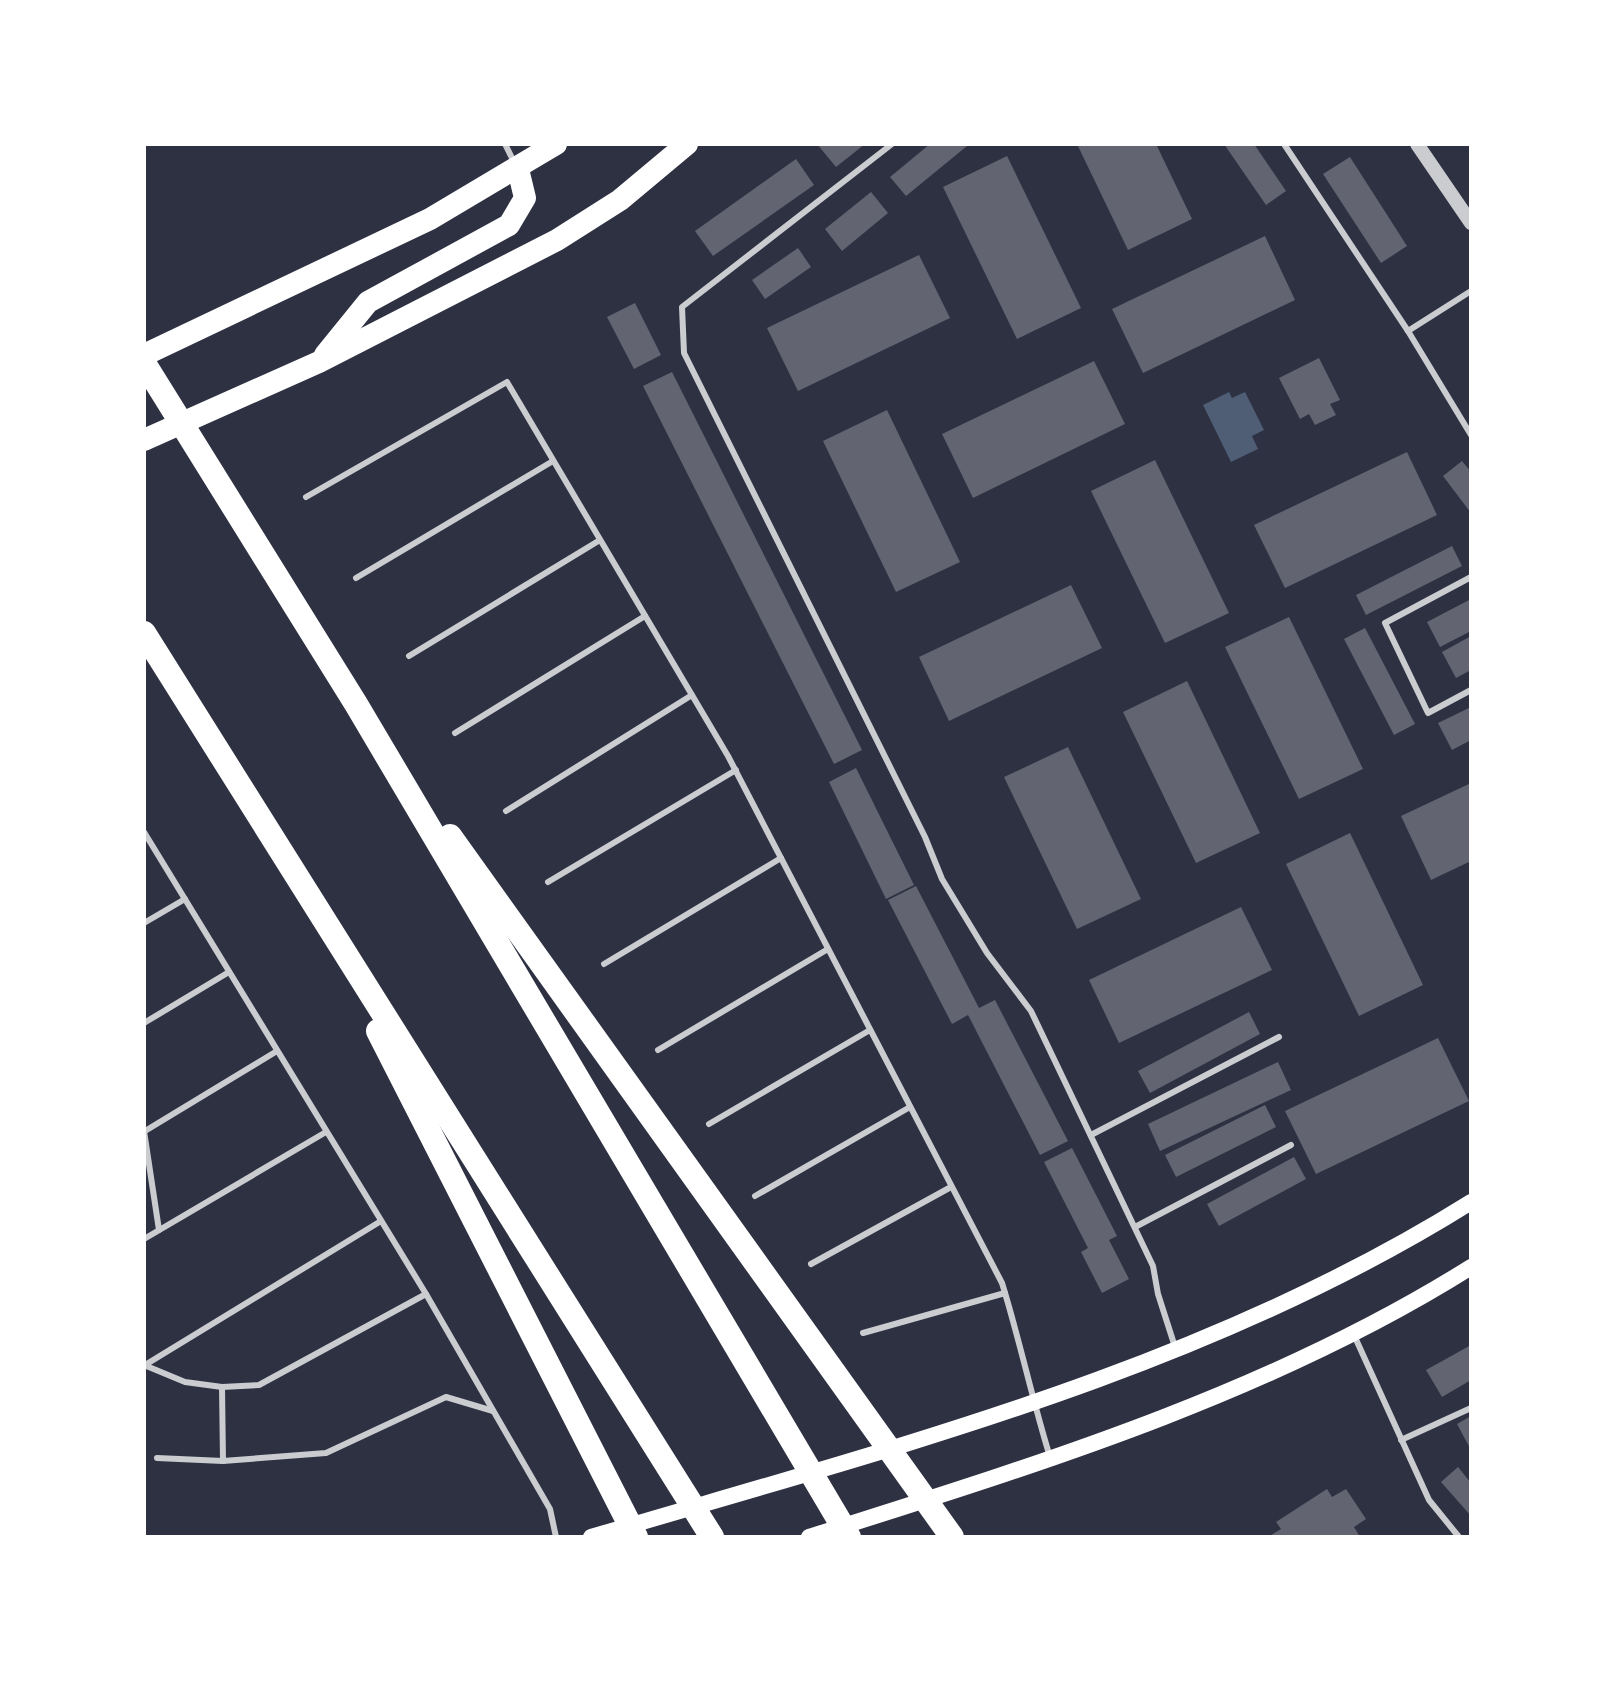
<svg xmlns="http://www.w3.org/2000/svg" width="1615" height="1681" viewBox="0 0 1615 1681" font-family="Mulish,sans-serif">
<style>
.water{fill:#4f5d75}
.building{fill:#626471}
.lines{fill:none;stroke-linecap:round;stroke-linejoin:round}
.service{stroke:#caccd0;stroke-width:6}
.tertiary{stroke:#caccd0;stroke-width:14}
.secondary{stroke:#fff;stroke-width:16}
.trunk{stroke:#fff;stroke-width:22}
.motorway{stroke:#fff;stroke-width:24}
</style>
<rect width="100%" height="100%" fill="#2d3142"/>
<path class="water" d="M1229,392l3,6 13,-6 19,38 -12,6 6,13 -27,13 -28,-57z"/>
<g class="building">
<path d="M817,144h48l-29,23z"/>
<path d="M930,144l37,2 -61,50 -16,-19z"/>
<path d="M1077,144h79l36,75 -64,31z"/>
<path d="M1224,144h30l32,47 -20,14z"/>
<path d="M1007,156l74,152 -64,31 -74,-152z"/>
<path d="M1350,157l57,89 -26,17 -58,-89z"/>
<path d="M796,159l18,26 -101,71 -18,-25z"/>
<path d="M871,192l17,21 -46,38 -17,-22z"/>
<path d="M1265,236l30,64 -152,73 -31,-64z"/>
<path d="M798,248l13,19 -46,32 -13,-19z"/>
<path d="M919,255l31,63 -152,73 -31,-63z"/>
<path d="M635,303l26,52 -27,14 -27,-52z"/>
<path d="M1319,358l21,42 -10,4 6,11 -21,10 -6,-11 -9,5 -21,-41z"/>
<path d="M1094,361l31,63 -152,74 -31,-64z"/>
<path d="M672,372l190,378 -28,14 -191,-378z"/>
<path d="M887,410l73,152 -64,30 -73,-151z"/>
<path d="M1407,452l30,63 -152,73 -31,-63z"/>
<path d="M1155,460l74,153 -64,30 -74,-152z"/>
<path d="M1462,461l9,11v41l-28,-37z"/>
<path d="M1452,546l10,20 -96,49 -10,-20z"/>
<path d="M1071,585l31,63 -153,73 -30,-64z"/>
<path d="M1471,599v32l-31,16 -13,-25z"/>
<path d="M1289,617l74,152 -64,30 -74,-152z"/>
<path d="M1365,628l50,96 -21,11 -50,-96z"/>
<path d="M1471,636v34l-15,8 -14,-26z"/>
<path d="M1187,681l73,152 -64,30 -73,-151z"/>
<path d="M1471,707v33l-19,10 -14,-27z"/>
<path d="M1068,747l73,152 -64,30 -73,-152z"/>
<path d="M856,768l58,117 -28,14 -57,-117z"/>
<path d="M1471,783v78l-40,19 -30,-64z"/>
<path d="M1350,833l73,152 -64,31 -73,-152z"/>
<path d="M916,886l63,122 16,-8 73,141 -28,14 -72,-140 -16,9 -64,-124z"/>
<path d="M1241,907l31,63 -153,73 -30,-63z"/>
<path d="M1249,1012l11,22 -110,59 -12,-22z"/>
<path d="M1438,1038l31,63 -153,73 -31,-63z"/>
<path d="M1278,1062l13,28 -131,61 -12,-27z"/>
<path d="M1265,1105l11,22 -100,50 -11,-22z"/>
<path d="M1072,1148l45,88 -8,4 20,39 -27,14 -21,-41 7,-4 -44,-86z"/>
<path d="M1294,1157l12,22 -87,47 -12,-22z"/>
<path d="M1471,1345v35l-29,17 -16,-27z"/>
<path d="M1471,1416v34l-14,-26z"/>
<path d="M1458,1467l13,16v33l-30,-34z"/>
<path d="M1327,1489l5,8 14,-8 20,30 -12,8 6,10h-92l13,-8 -5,-7z"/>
</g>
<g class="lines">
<g class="service">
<path d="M505,144l9,18"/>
<path d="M892,144l-210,163 2,46 241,484 17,42 45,74 44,58 122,255 5,28 17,53"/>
<path d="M1284,144l124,187 63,104"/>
<path d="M1408,331l63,-40"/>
<path d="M306,497l201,-115 221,374 274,527c18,58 30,116 48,174"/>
<path d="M1471,577l-86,46 43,90 43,-23"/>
<path d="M356,578l197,-117"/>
<path d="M409,656l191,-116"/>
<path d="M455,733l190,-117"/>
<path d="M506,811l186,-116"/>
<path d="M144,832l282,462 -167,91 -37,2 -37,-5 -41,-17"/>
<path d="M548,882l188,-112"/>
<path d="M144,923l41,-24"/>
<path d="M604,964l177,-106"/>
<path d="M144,1023l85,-51"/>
<path d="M658,1050l170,-101"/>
<path d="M709,1124l161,-94"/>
<path d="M144,1131l15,99"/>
<path d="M145,1131l132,-80"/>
<path d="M1091,1135l188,-98"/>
<path d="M755,1196l155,-89"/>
<path d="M1135,1227l156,-82"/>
<path d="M144,1239l182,-107"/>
<path d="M811,1264l140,-77"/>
<path d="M426,1294l124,215 6,28"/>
<path d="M863,1333l142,-40"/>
<path d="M1354,1335l75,165 30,37"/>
<path d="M145,1365l236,-144"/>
<path d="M222,1387l1,74 103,-8 120,-56 47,14"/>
<path d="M1401,1440l70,-32"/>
<path d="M157,1458l66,3"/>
</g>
<path class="tertiary" d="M1417,144l54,79"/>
<g class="secondary">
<path d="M591,1537c300,-89 612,-167 880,-335"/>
<path d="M809,1537c227,-72 460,-143 662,-270"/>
</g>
<g class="trunk">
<path d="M144,355l286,-136 126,-75"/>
<path d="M325,355l43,-53 141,-77 16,-27 -7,-29"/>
<path d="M144,440l175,-78 238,-122 63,-40 67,-56"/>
</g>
<g class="motorway">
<path d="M144,363l212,341 493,833"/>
<path d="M144,633l568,904"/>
<path d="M450,836l502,701"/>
<path d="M378,1031l258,506"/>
</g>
</g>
<rect width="1615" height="1681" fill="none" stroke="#ffffff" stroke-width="292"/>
</svg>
